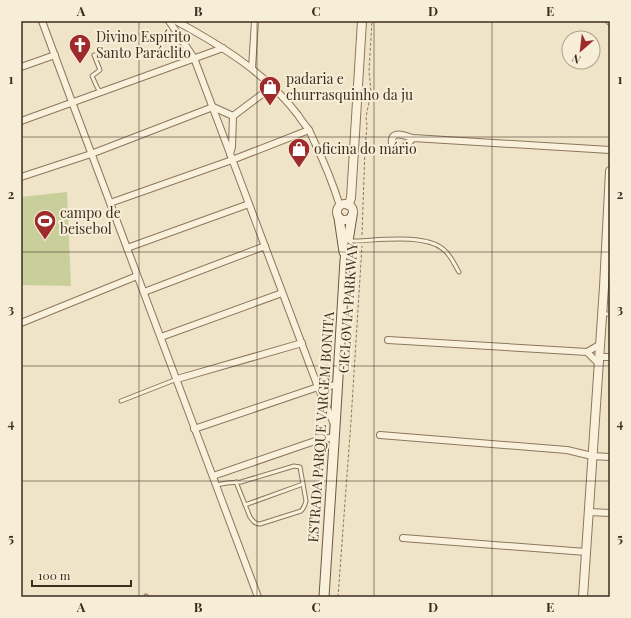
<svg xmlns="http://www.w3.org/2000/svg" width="631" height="618" viewBox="0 0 631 618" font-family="'Playfair Display',serif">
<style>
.green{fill:#c9cf9b}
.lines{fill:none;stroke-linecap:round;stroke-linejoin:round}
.service-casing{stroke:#8d765c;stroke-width:5}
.minor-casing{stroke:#8d765c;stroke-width:8}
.tertiary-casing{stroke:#8d765c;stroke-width:10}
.secondary-casing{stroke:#6f573f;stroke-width:11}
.path{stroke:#8d765c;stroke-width:1;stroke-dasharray:3 2;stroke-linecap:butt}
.service{stroke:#faf1dc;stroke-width:3}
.minor{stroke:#faf1dc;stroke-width:6}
.tertiary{stroke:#faf1dc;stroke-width:8}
.secondary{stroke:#faf1dc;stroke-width:9}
.grid{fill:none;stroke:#3d2e20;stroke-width:1;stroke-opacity:0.55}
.labels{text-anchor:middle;stroke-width:4;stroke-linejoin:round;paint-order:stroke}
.poi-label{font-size:14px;fill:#3d2e20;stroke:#f7eed8;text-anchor:start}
.street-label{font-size:14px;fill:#3d2e20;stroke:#f7eed8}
.neatline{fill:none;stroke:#3d2e20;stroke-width:1.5}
.grid-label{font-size:13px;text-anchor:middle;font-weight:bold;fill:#3d2e20}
</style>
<rect width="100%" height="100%" fill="#f0e4c8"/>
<path class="green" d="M67,192l4,94 -50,-1v-88z"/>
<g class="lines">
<g class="service-casing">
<g id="service">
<path d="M94,55l6,15 -8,6 5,11 3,5"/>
<path d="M350,241c25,0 73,-8 93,8 8,6 11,15 16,23"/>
<path d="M603,314h7"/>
<path d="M121,401l56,-22"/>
<path d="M216,485l11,-2 14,-1 53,-16 6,1 6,34c-1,5 -2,7 -5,10l-41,13c-5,0 -7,-3 -10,-7l-14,-35"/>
<path d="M245,505l58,-21"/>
<path d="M146,596l1,1"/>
</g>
</g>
<g class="minor-casing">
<g id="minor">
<path d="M42,21l30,81 55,146 131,349"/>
<path d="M169,21l25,37 124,329 16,37"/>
<path d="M176,21c46,25 90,52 122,94 3,5 7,10 11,15 2,4 4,9 6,13 10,21 18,41 25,63"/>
<path d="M609,21l1,1"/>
<path d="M21,67l34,-12"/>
<path d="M252,68l3,-47"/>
<path d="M21,121l202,-73"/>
<path d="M413,138c-5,-1 -13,-5 -17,-3 -5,1 -5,8 -3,11 2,2 4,3 6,4l5,-2 9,-10 197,12"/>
<path d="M230,154l2,-7 1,-31 40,-30"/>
<path d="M21,177l70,-23 122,-47 20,9"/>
<path d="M110,203l122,-43 77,-30"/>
<path d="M127,248l122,-44"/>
<path d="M144,292l121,-46"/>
<path d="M21,323l116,-47"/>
<path d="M161,337l121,-44"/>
<path d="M388,340l199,12 12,-7"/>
<path d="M587,352l11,11"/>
<path d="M599,357h11"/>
<path d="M177,379l125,-36"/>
<path d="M194,429l124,-42 20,-2"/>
<path d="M380,435l187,15 25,6 18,1"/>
<path d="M213,476l105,-36 16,-3"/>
<path d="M589,512l21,1"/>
<path d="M403,538l183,14"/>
</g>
</g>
<g class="tertiary-casing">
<g id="tertiary">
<circle cx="345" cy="212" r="8"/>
<path d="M348,205l2,-4 1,-3 11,-177"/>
<path d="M583,597l21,-310 6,-116"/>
</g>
</g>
<g class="secondary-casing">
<g id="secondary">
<path d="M339,218l5,34"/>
<path d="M324,597l11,-170 10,-167 7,-44"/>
</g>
</g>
<g class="path">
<path d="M362,235l3,-87 2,-23 -1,-8 5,-25 -2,-21 3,-50"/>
<path d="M338,597l13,-176 11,-175"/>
</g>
<use href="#service" class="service"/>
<use href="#minor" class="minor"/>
<use href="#tertiary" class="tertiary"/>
<use href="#secondary" class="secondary"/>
</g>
<path class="grid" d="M139,21v576M257,21v576M374,21v576M492,21v576M21,137h589M21,252h589M21,366h589M21,481h589"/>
<defs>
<g id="church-pin" transform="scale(1.15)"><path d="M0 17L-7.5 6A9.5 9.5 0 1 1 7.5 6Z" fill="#9e2a2b" stroke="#f7eed8"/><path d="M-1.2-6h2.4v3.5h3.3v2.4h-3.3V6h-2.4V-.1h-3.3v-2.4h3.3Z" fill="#fff"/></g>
<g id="shop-pin" transform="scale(1.15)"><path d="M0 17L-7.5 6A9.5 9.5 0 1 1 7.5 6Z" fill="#9e2a2b" stroke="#f7eed8"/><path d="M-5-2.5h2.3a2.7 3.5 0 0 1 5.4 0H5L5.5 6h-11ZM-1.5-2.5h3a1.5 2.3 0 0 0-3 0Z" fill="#fff"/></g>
<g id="stadium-pin" transform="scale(1.15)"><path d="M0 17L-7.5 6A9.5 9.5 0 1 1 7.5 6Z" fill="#9e2a2b" stroke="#f7eed8"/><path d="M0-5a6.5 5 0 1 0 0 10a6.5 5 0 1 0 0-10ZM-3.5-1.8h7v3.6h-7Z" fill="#fff"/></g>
</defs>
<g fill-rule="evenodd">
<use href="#church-pin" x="80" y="45"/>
<use href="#shop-pin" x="270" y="87"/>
<use href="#shop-pin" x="299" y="149"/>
<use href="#stadium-pin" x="45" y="221"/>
</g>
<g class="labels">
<g class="poi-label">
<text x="96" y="42">Divino Espírito<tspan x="96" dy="16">Santo Paráclito</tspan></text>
<text x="286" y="84">padaria e<tspan x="286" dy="16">churrasquinho da ju</tspan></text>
<text x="314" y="154">oficina do mário</text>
<text x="60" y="218">campo de<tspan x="60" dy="16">beisebol</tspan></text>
</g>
<g class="street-label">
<text transform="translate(348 308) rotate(-86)" y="5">CICLOVIA PARKWAY</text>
<text transform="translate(321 427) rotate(-86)" y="5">ESTRADA PARQUE VARGEM BONITA</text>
</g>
</g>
<rect width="631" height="618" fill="none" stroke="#f7eed8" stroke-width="44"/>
<g transform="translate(581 50) rotate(208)"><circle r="19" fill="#f7eed8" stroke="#ada18e"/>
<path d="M0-3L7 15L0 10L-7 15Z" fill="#9e2a2b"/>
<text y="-6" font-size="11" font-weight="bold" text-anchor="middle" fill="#3d2e20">N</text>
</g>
<path d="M32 580v6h99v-6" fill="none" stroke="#3d2e20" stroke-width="2"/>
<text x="38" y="580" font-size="12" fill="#3d2e20" stroke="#f7eed8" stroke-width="3" paint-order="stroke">100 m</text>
<rect x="22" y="22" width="587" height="574" class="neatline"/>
<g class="grid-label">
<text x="81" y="16">A</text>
<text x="198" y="16">B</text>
<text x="316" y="16">C</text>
<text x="433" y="16">D</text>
<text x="550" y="16">E</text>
<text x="11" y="84">1</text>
<text x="620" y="84">1</text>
<text x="11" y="199">2</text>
<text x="620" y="199">2</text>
<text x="11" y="314">3</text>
<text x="620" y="314">3</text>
<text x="11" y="428">4</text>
<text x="620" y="428">4</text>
<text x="11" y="543">5</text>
<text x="620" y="543">5</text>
<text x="81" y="612">A</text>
<text x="198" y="612">B</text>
<text x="316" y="612">C</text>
<text x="433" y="612">D</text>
<text x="550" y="612">E</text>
</g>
</svg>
